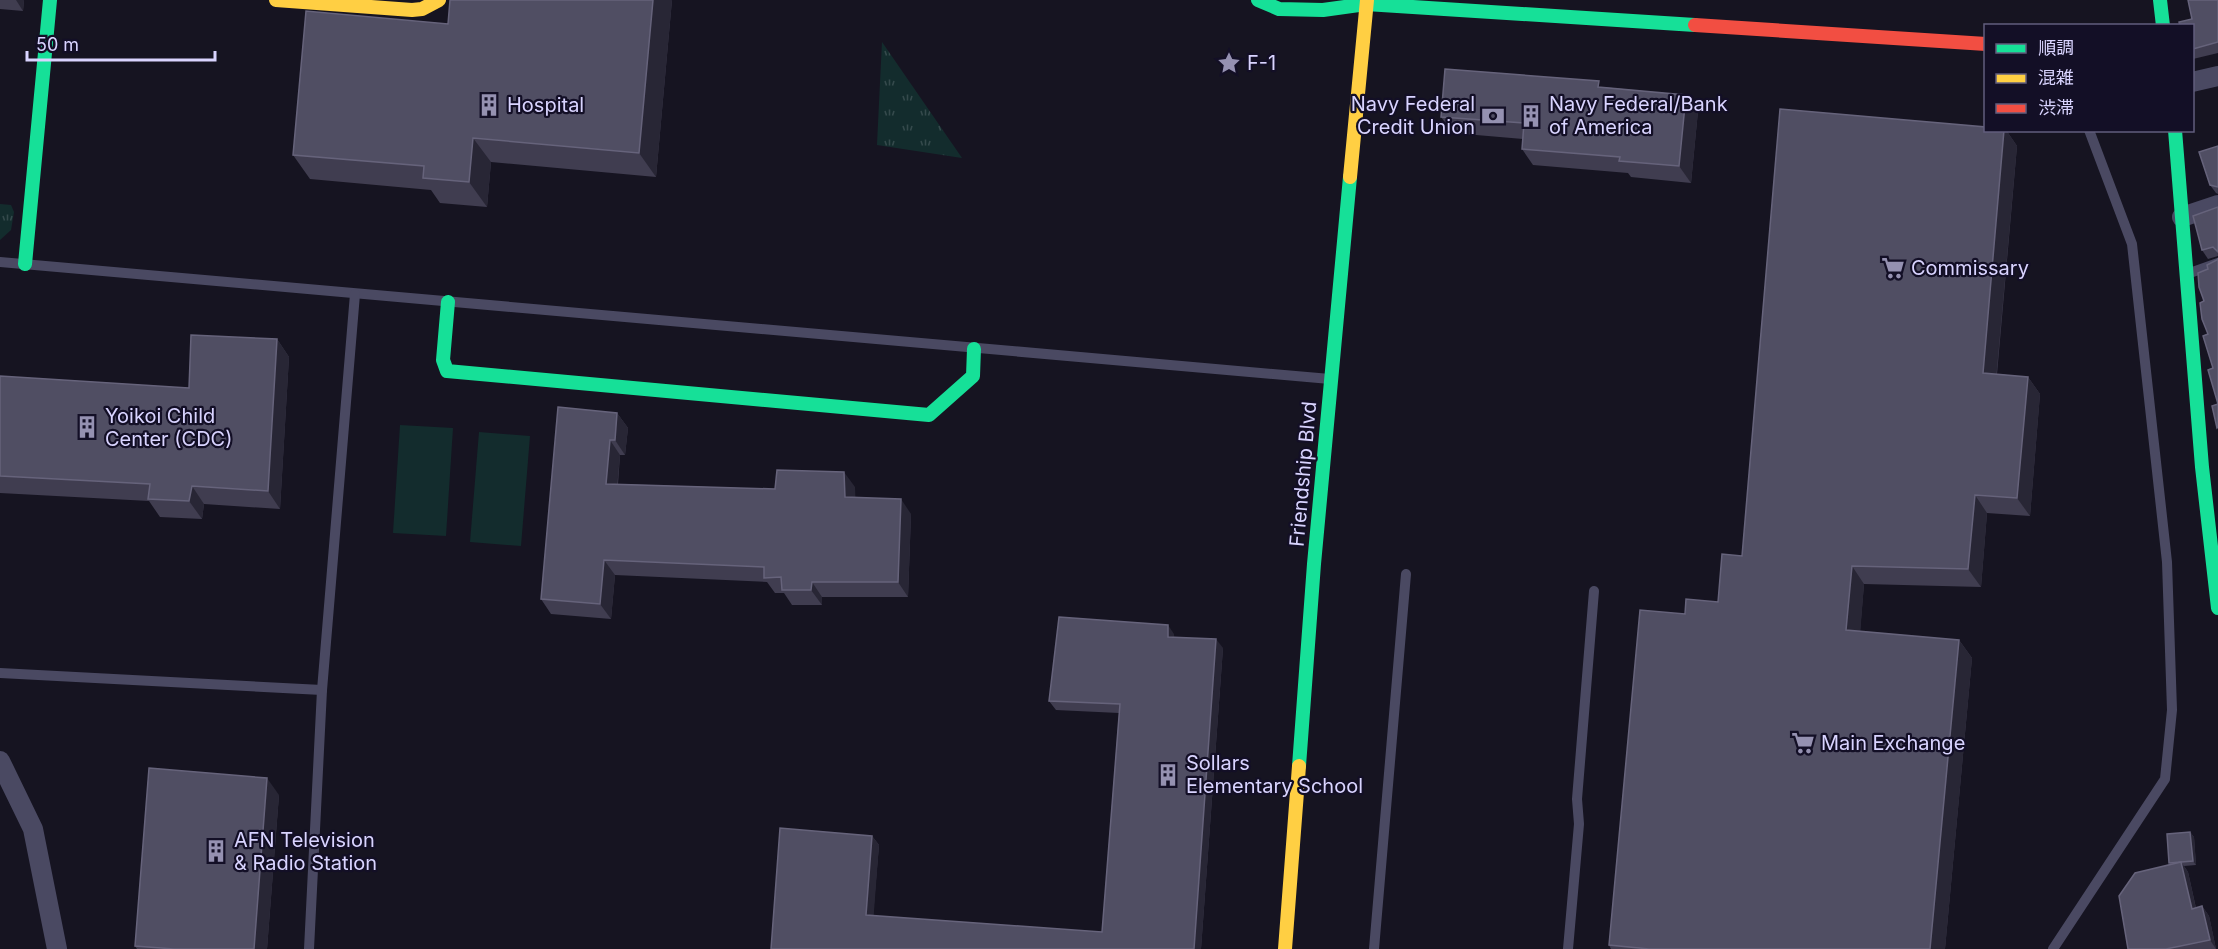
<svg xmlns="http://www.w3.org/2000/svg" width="2218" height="949" viewBox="0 0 2218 949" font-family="Inter,'Noto Sans JP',sans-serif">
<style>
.grass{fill:url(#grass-tufts)}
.pitch{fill:#132c2d}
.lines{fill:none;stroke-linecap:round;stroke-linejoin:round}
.lane{stroke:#4a4962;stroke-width:10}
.street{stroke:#4a4962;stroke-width:20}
.fast{stroke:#16e098;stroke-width:14}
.slow{stroke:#ffcf43;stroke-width:14}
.jam{stroke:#f24e42;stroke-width:14}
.wall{fill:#403d50}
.shaded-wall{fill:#282635}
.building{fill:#504e63;stroke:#66637b;stroke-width:1.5}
.labels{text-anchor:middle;stroke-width:4.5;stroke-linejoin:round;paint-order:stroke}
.poi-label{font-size:20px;fill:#d9d4ff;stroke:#130f26;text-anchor:start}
.street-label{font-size:20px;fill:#d9d4ff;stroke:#130f26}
</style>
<defs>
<pattern id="grass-tufts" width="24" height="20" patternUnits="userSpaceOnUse" patternTransform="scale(1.5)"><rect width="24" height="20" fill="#132c2d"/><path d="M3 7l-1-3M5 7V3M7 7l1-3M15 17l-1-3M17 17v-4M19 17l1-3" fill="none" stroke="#354a4c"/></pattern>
</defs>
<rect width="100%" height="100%" fill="#161421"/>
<g class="grass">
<path d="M882,42l80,116 -85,-13z"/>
<path d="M0,204l11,1 3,7 -3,18 -11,10z"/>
</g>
<g class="pitch">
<path d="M400,425l53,3 -7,108 -53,-3z"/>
<path d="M479,432l51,4 -9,110 -51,-4z"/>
</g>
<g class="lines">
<g class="lane">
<path d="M0,262l1330,117"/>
<path d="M2187,274l31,-11"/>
<path d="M0,673l322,17"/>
<path d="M309,949l13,-259 33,-396"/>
<path d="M1374,949l32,-375"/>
<path d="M1568,949l11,-125 -2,-25 17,-208"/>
<path d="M2053,949l112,-170 7,-69 -5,-148 -35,-318 -43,-114"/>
</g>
<g class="street">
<path d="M2192,82l26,-6"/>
<path d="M2182,217l36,-12"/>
<path d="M0,761l33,68 24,120"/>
</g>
<g class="fast">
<path d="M1258,0l21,9 44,1 43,-6 329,21"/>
<path d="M2160,0l3,26"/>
<path d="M2175,130l27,337 16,141"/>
<path d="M25,264l25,-264"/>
<path d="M448,302l-5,58 4,11 482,44 44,-39 1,-27"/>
<path d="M1299,766l15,-202 36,-387"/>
</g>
<g class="slow">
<path d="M276,0l136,10 10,-1 17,-9"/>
<path d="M1350,177l17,-177"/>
<path d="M1285,949l14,-183"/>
</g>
<path class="jam" d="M1695,25l291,19"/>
</g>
<g class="wall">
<path d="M0,0h24l-1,11 -23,-2z"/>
<path d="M672,0l-16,177 -165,-15 -4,45 -47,-4 -9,-13 -121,-11 -17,-24z"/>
<path d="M2218,0v53l-25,6v-33z"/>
<path d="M1603,87l83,8 12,16 -7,72 -60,-6 -3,-4 -95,-8 -11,-16 1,-10 -70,-6 -12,-16z"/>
<path d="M1986,130h20l11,16 -20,228 31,3 12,17 -10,122 -43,-3 -6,74 -117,-3 -4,47 99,9 13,18 -27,291h-334l-2,-4 76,-331 33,-12 24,-46z"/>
<path d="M2218,146v48l-2,-1 -6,-8z"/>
<path d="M2218,207v49l-10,3 -6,-9z"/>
<path d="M277,339l12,18 -9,152 -76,-5 -2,15 -42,-2 -11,-16 -149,-8v-117l189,12z"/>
<path d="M617,413l11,15 -3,27h-5l-2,29 157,5 80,-2v11l56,16 -3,83h-86v8h-30l-8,-12h-9l-8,-11 -152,-7 -4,44 -60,-5 -10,-15z"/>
<path d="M1174,634v3l49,11 -22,301h-430l101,-113 7,9 -6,71 229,16 17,-219 -63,-3 -7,-9z"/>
<path d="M279,795l-12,154h-130l-2,-3z"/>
<path d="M2190,832l4,5 2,28 -12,1 4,6 8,36 6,-2 7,10 7,33h-88l43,-84 -2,-2z"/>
</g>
<g class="shaded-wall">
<path d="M16,0h8l-1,11z"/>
<path d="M653,0h19l-16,177 -17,-24z"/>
<path d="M1686,95l12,16 -7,72 -12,-17z"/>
<path d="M2004,130h2l11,16 -22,245 -12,-18z"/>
<path d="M473,138l18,24 -4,45 -18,-25z"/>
<path d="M277,339l12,18 -9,152 -12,-18z"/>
<path d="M2028,377l12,17 -10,122 -13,-18z"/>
<path d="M617,413l11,15 -3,27 -10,-15z"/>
<path d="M610,440l10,15 -4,44 -10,-15z"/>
<path d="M844,472l11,15 1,25 -11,-15z"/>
<path d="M192,486l12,18 -2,15 -13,-18z"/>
<path d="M1975,495l12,18 -6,74 -13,-18z"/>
<path d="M901,499l10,15 -3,83 -10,-15z"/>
<path d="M604,560l11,15 -4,44 -11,-15z"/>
<path d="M1852,566l12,18 -5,64 -13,-18z"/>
<path d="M812,582l10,15v8l-11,-15z"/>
<path d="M1168,625l6,9 1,12 -7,-9z"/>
<path d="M1216,639l7,9 -22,301h-7z"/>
<path d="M1959,640l13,18 -27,291h-15z"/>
<path d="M267,778l12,17 -12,154h-13z"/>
<path d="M2190,832l4,5 2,28 -3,-4z"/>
<path d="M872,836l7,9 -6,79 -7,-9z"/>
<path d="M2181,862l7,10 10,46 -6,-9z"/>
<path d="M2202,906l7,10 7,33 -6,-9z"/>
</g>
<g class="building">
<path d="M450,0h203l-14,153 -166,-15 -4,44 -46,-4 1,-12 -131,-11 13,-144 142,13z"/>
<path d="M2188,0h30v42l-25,7v-23h-13l-1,-4 13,-3z"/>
<path d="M1445,69l154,12 -1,6 88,8 -7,71 -60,-5 1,-4 -98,-8 2,-26 -83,-6z"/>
<path d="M1780,109l206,18v3h18l-21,243 45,4 -11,121 -42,-3 -7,74 -116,-3 -6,64 113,10 -29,309h-281l-40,-4 31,-335 45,4 1,-15 32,3 4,-48 20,2z"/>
<path d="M2218,146v41l-8,-2 -11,-33z"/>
<path d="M2218,207v45l-5,-5 -11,3 -9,-34z"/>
<path d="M2218,258v169l-1,1 -5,-22 6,-2 -10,-34 5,-2 -10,-32 5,-2 -6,-15 -2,-16 4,-2 -5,-14 -1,-14 10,-4 -1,-4 10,-5z"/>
<path d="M191,335l86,4 -9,152 -76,-5 -3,15 -41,-2 2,-15 -150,-8v-100l189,12z"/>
<path d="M558,407l59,6 -2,27h-5l-4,44 169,5 2,-19 67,2 1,25 56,2 -3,83h-86l-1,8h-29l-1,-13 -17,1v-11l-160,-7 -4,44 -59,-5z"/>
<path d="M1059,617l109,8v12l48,2 -22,310h-423l9,-121 92,8 -6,79 236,17 18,-228 -71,-3z"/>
<path d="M149,768l118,10 -13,171h-80l-39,-3z"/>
<path d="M2190,832l3,29 -24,2 -2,-29z"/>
<path d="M2181,862l11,47 10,-3 8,34 -44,9h-38l-9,-53 16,-23z"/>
</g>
<defs>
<g id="sight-bare" transform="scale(1.8)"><path d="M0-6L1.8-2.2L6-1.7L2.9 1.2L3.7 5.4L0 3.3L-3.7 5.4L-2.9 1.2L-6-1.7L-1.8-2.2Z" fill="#9591b1" stroke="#130f26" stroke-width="2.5" paint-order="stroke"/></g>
<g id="building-bare" transform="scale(1.8)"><path d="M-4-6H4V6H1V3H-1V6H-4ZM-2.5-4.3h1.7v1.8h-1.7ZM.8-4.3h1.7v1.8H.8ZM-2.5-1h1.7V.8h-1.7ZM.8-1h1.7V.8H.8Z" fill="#9591b1" stroke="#130f26" stroke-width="2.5" paint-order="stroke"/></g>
<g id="bank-bare" transform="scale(1.8)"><path d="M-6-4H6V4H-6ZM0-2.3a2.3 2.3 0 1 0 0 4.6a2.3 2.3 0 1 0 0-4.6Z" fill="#9591b1" stroke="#130f26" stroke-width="2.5" paint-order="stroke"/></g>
<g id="supermarket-bare" transform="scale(1.8)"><path d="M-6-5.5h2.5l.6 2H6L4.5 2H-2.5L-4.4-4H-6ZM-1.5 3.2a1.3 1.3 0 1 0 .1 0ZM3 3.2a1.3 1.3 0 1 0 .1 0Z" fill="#9591b1" stroke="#130f26" stroke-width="2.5" paint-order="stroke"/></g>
</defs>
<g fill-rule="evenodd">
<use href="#sight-bare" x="1229" y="63"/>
<use href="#building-bare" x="489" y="105"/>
<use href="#bank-bare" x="1493" y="116"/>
<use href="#building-bare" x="1531" y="116"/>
<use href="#supermarket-bare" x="1893" y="268"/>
<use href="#building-bare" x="87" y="427"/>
<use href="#supermarket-bare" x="1803" y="743"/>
<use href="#building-bare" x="1168" y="775"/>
<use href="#building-bare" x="216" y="851"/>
</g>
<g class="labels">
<g class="poi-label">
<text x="1247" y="70">F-1</text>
<text x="1475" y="111" text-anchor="end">Navy Federal<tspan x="1475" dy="23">Credit Union</tspan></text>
<text x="1549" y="111">Navy Federal/Bank<tspan x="1549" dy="23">of America</tspan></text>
<text x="507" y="112">Hospital</text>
<text x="1911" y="275">Commissary</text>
<text x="105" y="423">Yoikoi Child<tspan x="105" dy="23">Center (CDC)</tspan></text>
<text x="1821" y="750">Main Exchange</text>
<text x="1186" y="770">Sollars<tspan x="1186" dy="23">Elementary School</tspan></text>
<text x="234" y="847">AFN Television<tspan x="234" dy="23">&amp; Radio Station</tspan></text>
</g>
<g class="street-label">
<text transform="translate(1303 474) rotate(-85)" y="7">Friendship Blvd</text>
</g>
</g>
<rect x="1984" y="24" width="210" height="108" fill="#130f26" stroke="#625e7d" stroke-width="1.5"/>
<rect x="1996" y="44" width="30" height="9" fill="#16e098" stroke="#625e7d" stroke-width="1.5"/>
<text x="2038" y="54" font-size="18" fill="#d9d4ff">順調</text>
<rect x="1996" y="74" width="30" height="9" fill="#ffcf43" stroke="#625e7d" stroke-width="1.5"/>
<text x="2038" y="84" font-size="18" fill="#d9d4ff">混雑</text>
<rect x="1996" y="104" width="30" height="9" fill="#f24e42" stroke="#625e7d" stroke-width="1.5"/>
<text x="2038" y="114" font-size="18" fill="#d9d4ff">渋滞</text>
<path d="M27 51v9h188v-9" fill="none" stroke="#d9d4ff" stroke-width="3"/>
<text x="36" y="51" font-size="18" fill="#d9d4ff" stroke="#130f26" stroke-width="4.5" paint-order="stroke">50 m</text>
</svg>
